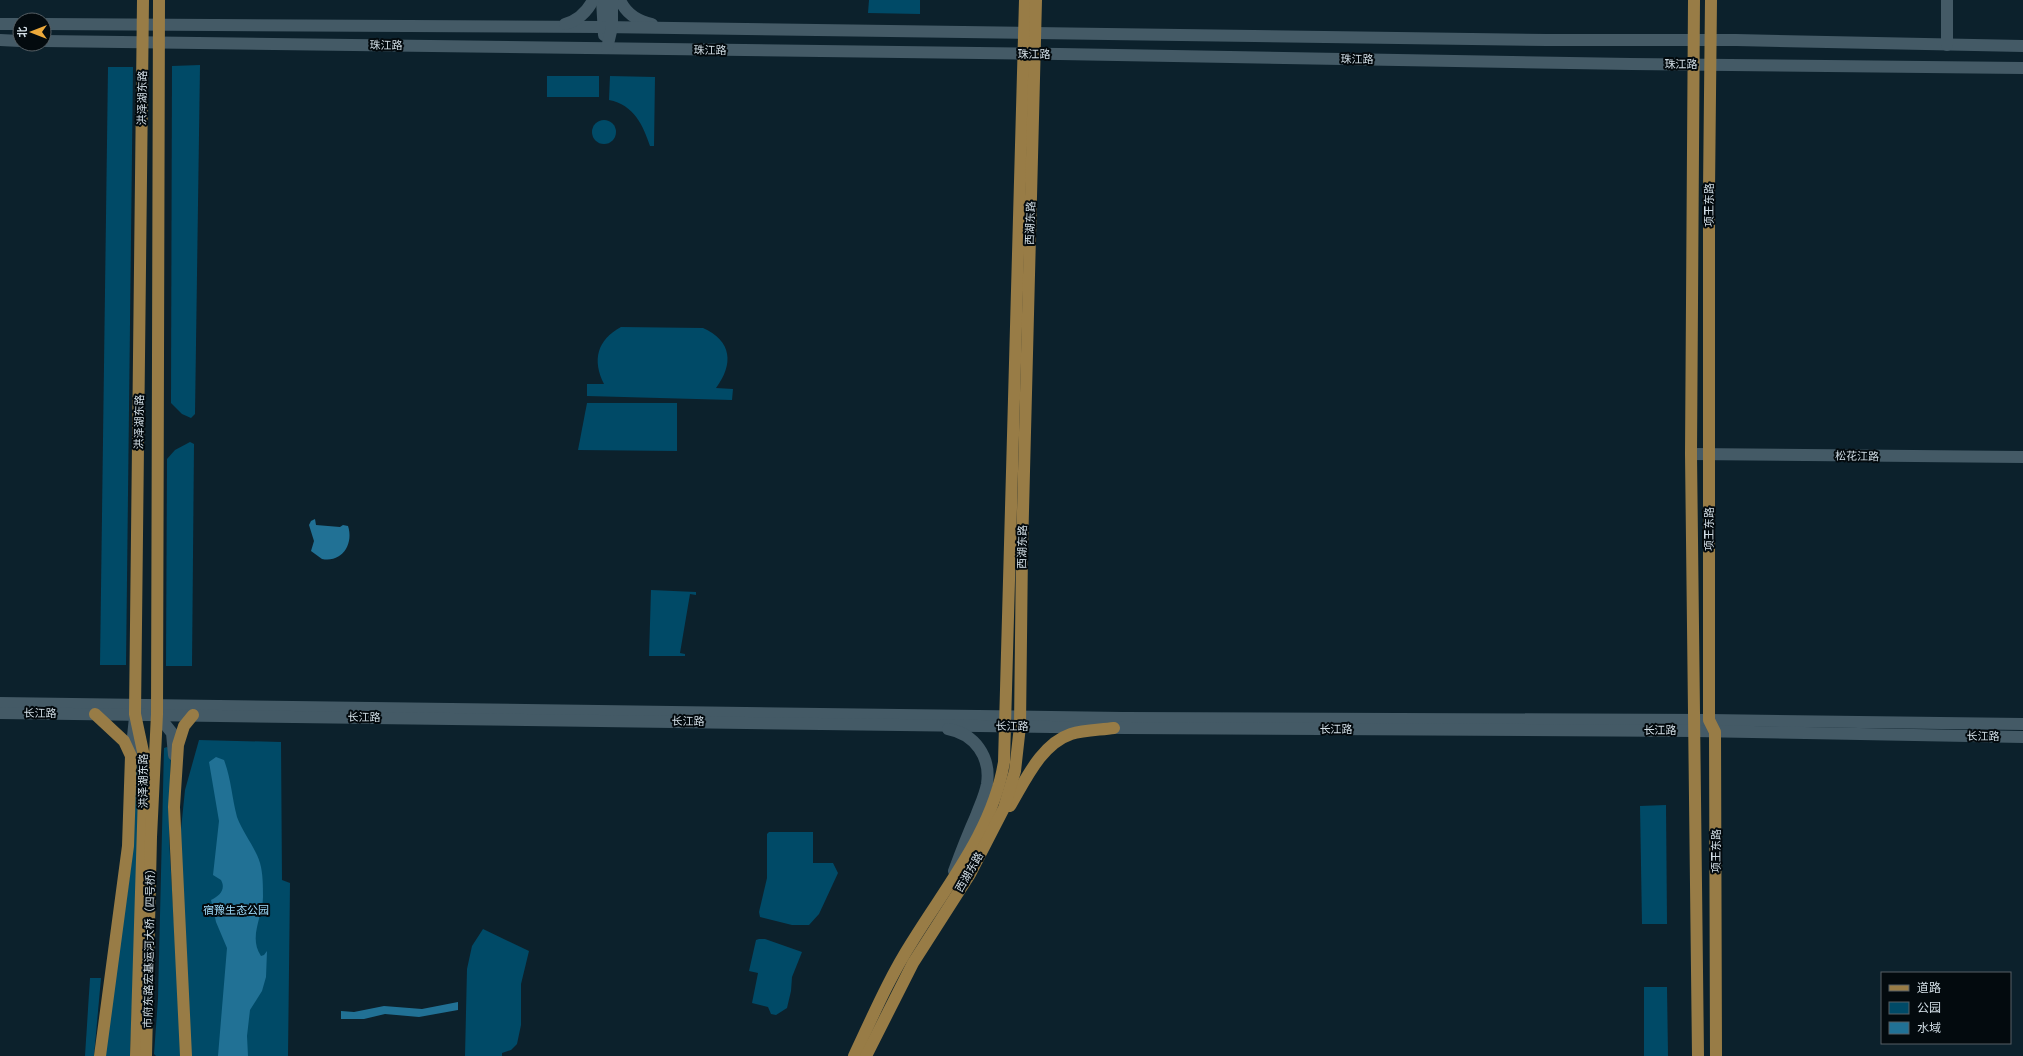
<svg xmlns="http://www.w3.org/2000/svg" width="2023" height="1056" viewBox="0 0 2023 1056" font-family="'Asap Condensed','Noto Sans SC',sans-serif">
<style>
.green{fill:#004a67}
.water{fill:#217195}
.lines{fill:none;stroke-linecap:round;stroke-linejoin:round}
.minor{stroke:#445a66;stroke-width:12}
.major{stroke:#987c46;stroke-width:12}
.labels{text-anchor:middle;stroke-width:4;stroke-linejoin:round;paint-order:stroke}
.street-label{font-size:11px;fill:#d2dee6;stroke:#030a0e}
.park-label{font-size:11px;fill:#a2ddfc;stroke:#030a0e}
</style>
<rect width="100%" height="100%" fill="#0c212c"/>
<g class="green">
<path d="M869,0h51v14l-52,-1z"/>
<path d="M200,65l-5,349 -4,4 -9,-4 -11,-11 1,-337z"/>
<path d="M108,67h25l-7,598h-26z"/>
<rect x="547" y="76" width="52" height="21"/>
<path d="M610,76l45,1 -1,69h-4c-7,-21 -16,-41 -41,-46z"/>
<circle cx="604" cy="132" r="12"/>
<path d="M621,327l82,1c29,13 31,36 13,60l17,1 -1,11 -145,-4v-12h17c-12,-24 -7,-44 17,-57z"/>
<path d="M587,403h90v48l-99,-1z"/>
<path d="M190,442l4,2 -2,222h-26l1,-207 8,-9z"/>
<path d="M651,590l45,2v3l-6,-1 -10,59 5,1v2h-36z"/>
<path d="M199,740l82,2 1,138 8,3 -2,173h-97l-11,-217 5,-49z"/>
<path d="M167,747l4,3 -2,89 13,217h-26l-2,-2 4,-55 6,-251z"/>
<path d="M137,757l5,3 -12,296h-26l27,-190z"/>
<path d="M1666,805l1,119h-25l-2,-118z"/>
<path d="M769,832h44v31h20l5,10 -19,41 -10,11h-17l-32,-8 -1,-5 8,-34v-44z"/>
<path d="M483,929l46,22 -8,33v41l-4,19 -6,6 -9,3v3h-37l2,-87 5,-23z"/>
<path d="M759,939h6l37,13 -10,25 -1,14 -4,17 -11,7 -5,-1 -3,-7 -16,-4 6,-30 -9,-2 7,-31z"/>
<path d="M90,978h11l-7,78h-9z"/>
<path d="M1644,987h23l1,69h-24z"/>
</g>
<g class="water">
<path d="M315,519l1,6 24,2 3,-2 5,1c6,18 -6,37 -26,33l-11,-8 3,-10 -5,-16 2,-4z"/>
<path d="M216,757l8,3c7,18 8,38 13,57 6,16 18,30 23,46 3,10 3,24 3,34 0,19 -15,40 -2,59l3,-1 3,-4 -1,26 -4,14 -12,19 -3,26 1,20h-30l9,-108 -11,-26 -5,-22c9,-4 15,-11 10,-20l-8,-5 6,-54 -10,-59z"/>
<path d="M458,1002v8l-39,7 -34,-3 -21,5h-23v-8l13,1 30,-6 38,3z"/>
</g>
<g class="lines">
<g class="minor">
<path d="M602,0l2,35"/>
<path d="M620,0c6,14 18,21 32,24"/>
<path d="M0,24h20"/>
<path d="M44,24l558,3 945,13h189l287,6"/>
<path d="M565,24c14,-4 22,-12 28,-24"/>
<path d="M0,40l20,1"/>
<path d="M44,41l1016,13 571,10 392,4"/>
<path d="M1947,45v-45"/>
<path d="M607,48l5,-21v-27"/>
<path d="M1691,454l332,3"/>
<path d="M0,703l1123,15 586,2 314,4"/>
<path d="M0,713l1124,15 571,3 328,6"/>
<path d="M157,714l15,19 2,22"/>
<path d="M948,729c27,5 43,28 39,55 -2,11 -7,21 -11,32 -8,18 -15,36 -22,55"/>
<path d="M131,756l4,-39"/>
</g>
<g class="major">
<path d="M1694,0l-3,454 7,602"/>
<path d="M1711,0l-2,190v530l6,12 1,324"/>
<path d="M95,714l29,27 7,15 -3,90 -28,210"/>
<path d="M1010,806c15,-25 31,-62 61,-72 13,-4 29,-4 43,-6"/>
<path d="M136,1056l9,-295 -10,-47 8,-714"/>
<path d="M146,1056l5,-219 6,-123 2,-714"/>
<path d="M186,1056l-12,-249 4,-62 6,-19 9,-11"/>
<path d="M854,1056c18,-38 35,-78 58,-114 35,-57 81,-112 92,-180l21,-762"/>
<path d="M866,1056l47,-93 57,-89 34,-66 11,-37 5,-45 2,-176 14,-550"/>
</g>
</g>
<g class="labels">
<g class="street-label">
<text transform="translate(386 45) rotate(1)" y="4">珠江路</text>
<text transform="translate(710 50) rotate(1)" y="4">珠江路</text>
<text x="1034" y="58">珠江路</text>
<text transform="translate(1357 59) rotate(1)" y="4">珠江路</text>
<text x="1681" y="68">珠江路</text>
<text transform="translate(142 98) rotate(-89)" y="4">洪泽湖东路</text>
<text transform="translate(1709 205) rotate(-90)" y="4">项王东路</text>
<text transform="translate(1030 223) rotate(-88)" y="4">西湖东路</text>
<text transform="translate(139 422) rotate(-89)" y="4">洪泽湖东路</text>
<text transform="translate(1857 456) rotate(1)" y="4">松花江路</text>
<text transform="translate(1709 529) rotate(-90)" y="4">项王东路</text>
<text transform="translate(1022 547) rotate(-89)" y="4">西湖东路</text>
<text transform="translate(40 713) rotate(1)" y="4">长江路</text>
<text transform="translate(364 717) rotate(1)" y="4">长江路</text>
<text transform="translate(688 721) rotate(1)" y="4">长江路</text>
<text transform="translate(1012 726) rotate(1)" y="4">长江路</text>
<text x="1336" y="733">长江路</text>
<text x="1660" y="734">长江路</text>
<text transform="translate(1983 736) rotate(1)" y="4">长江路</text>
<text transform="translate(143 781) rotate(-90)" y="4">洪泽湖东路</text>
<text transform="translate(1716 851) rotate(-90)" y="4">项王东路</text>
<text transform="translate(969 872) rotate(-60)" y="4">西湖东路</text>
<text transform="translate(149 946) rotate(-89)" y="4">市府东路宏基运河大桥（四号桥）</text>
</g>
<g class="park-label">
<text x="236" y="914">宿豫生态公园</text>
</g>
</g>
<rect x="1881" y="972" width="130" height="72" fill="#030a0e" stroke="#565f64"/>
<rect x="1889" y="985" width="20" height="6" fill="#987c46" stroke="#565f64"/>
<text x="1917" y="992" font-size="12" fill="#d2dee6">道路</text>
<rect x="1889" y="1002" width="20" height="12" fill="#004a67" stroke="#565f64"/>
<text x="1917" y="1012" font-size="12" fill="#d2dee6">公园</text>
<rect x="1889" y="1022" width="20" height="12" fill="#217195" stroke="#565f64"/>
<text x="1917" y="1032" font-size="12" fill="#d2dee6">水域</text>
<g transform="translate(32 32) rotate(270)"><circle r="19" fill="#030a0e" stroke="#565f64"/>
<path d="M0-3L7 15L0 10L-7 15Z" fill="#eca93b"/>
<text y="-6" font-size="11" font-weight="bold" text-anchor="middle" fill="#d2dee6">北</text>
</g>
</svg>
